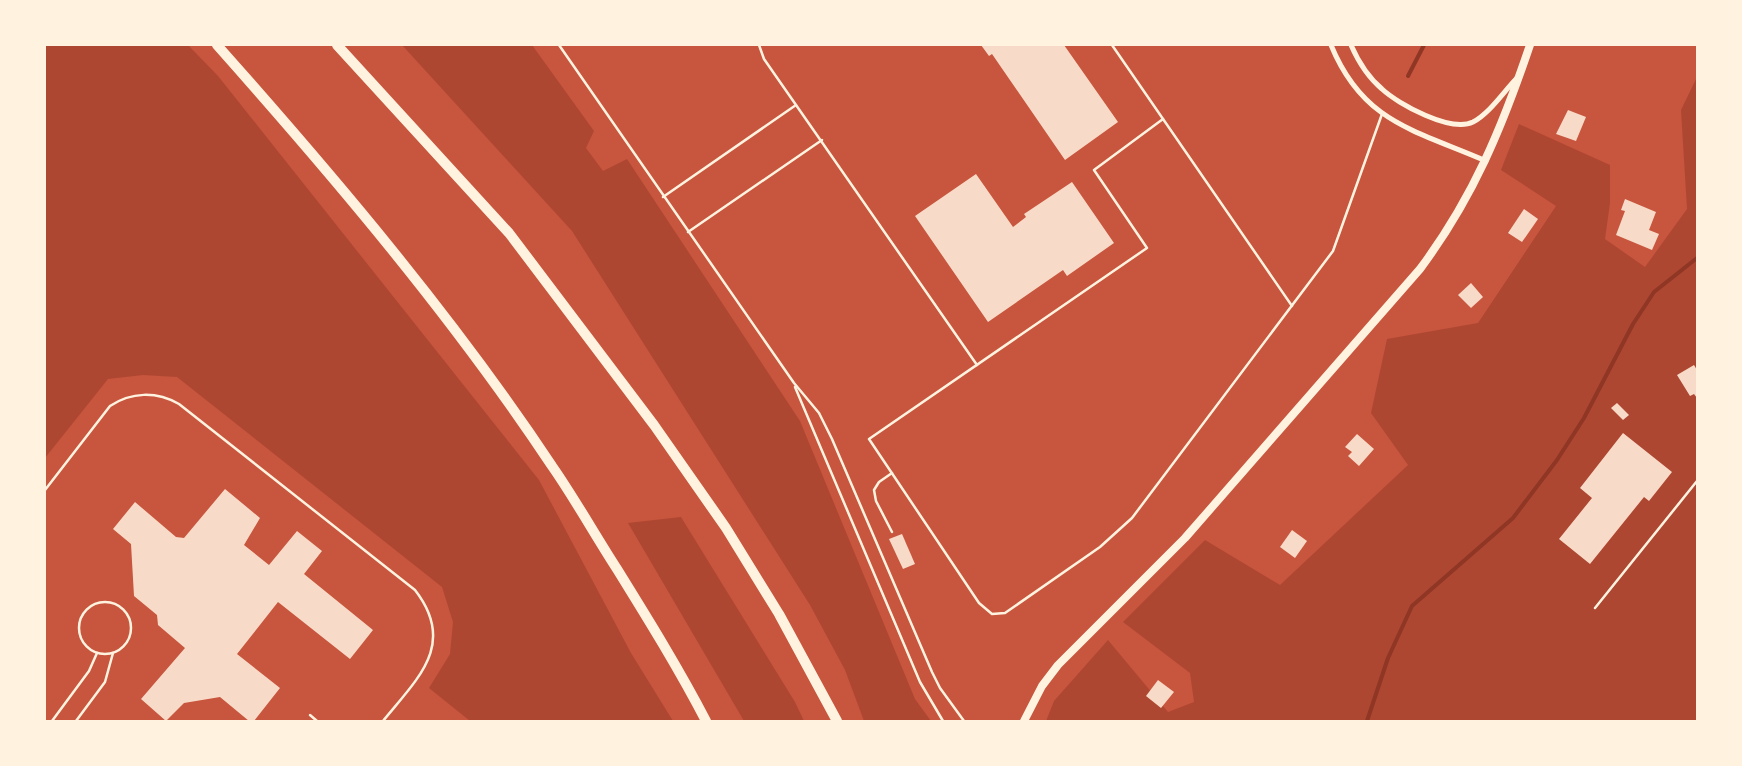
<svg xmlns="http://www.w3.org/2000/svg" width="1742" height="766" viewBox="0 0 1742 766" font-family="Raleway,sans-serif">
<style>
.green{fill:#ae4732}
.lines{fill:none;stroke-linecap:round;stroke-linejoin:round}
.stream{stroke:#8f3625;stroke-width:4}
.building{fill:#f7dbc8}
.service{stroke:#fff3e0;stroke-width:2.5}
.minor{stroke:#fff3e0;stroke-width:5}
.secondary{stroke:#fff3e0;stroke-width:8}
.motorway{stroke:#fff3e0;stroke-width:10}
</style>
<rect width="100%" height="100%" fill="#c8553d"/>
<g class="green">
<path d="M45,45h143l30,31 321,404 92,173 42,68h-203l-41,-33 21,-34 3,-32 -11,-35 -265,-210 -34,-2 -35,4 -63,79z"/>
<path d="M402,45h130l62,86 -8,17 17,23 24,-12 173,262 115,278 16,22h-67l-19,-51 -35,-65 -238,-374z"/>
<path d="M1697,77v644h-651l8,-20 54,-61 60,72 26,-10 -4,-29 -67,-51 82,-82 75,45 128,-120 -37,-52 16,-74 91,-16 78,-117 -55,-36 18,-46 91,41v38l-5,36 40,28 42,-58 -6,-99z"/>
<path d="M681,517l114,185 9,19h-60l-116,-198z"/>
</g>
<g class="lines">
<g class="stream">
<path d="M1408,76l16,-31"/>
<path d="M1367,721l21,-63 24,-52 101,-88 44,-58 27,-42 49,-94 21,-32 43,-34"/>
</g>
</g>
<g class="building">
<path d="M981,45h83l54,77 -53,38 -73,-106 -3,2z"/>
<path d="M1568,110l18,7 -10,24 -20,-7z"/>
<path d="M976,174l37,53 13,-10 -2,-3 48,-32 42,61 -47,33 -4,-6 -75,52 -73,-106z"/>
<path d="M1625,199l31,13 -7,18 10,4 -7,16 -36,-15 9,-24 -4,-1z"/>
<path d="M1524,209l14,10 -16,23 -14,-9z"/>
<path d="M1471,283l12,14 -12,11 -13,-13z"/>
<path d="M1694,365l3,5v28l-3,-4 -4,2 -13,-21z"/>
<path d="M1617,403l12,12 -6,5 -12,-12z"/>
<path d="M1623,433l49,39 -23,29 -5,-4 -54,67 -31,-25 33,-41 -12,-10z"/>
<path d="M1357,434l17,15 -15,17 -11,-10 4,-4 -7,-5z"/>
<path d="M225,489l35,29 -16,27 25,20 28,-34 25,20 -18,23 69,56 -23,29 -72,-57 -41,52 43,34 -26,33h-5l-29,-24 -36,6 -18,18 -25,-22 44,-51 -27,-23 -1,-10 -23,-19 -3,-52 -18,-15 22,-27 41,35 8,1z"/>
<path d="M1292,530l15,11 -12,17 -15,-11z"/>
<path d="M902,534l13,30 -12,5 -14,-30z"/>
<path d="M1158,680l16,12 -13,16 -15,-12z"/>
</g>
<g class="lines">
<g class="service">
<path d="M559,45l235,338 25,30 13,26 100,233 8,16 24,33"/>
<path d="M759,45l5,14 213,306"/>
<path d="M1112,45l180,261"/>
<path d="M1163,119l-69,51 53,78 -278,191 110,164 13,11 13,-1 95,-66 32,-29 201,-267 49,-137"/>
<path d="M663,197l133,-92"/>
<path d="M688,232l134,-92"/>
<path d="M795,387l125,295 23,39"/>
<path d="M892,473l-13,9 -5,8 2,11 16,31"/>
<path d="M45,490l65,-84c21,-14 46,-15 69,-2l236,186c42,54 3,88 -32,131"/>
<circle cx="105" cy="628" r="26"/>
<path d="M1595,608l102,-127"/>
<path d="M310,715l7,6"/>
<path d="M52,721l37,-50 8,-18"/>
<path d="M76,721l29,-39 8,-29"/>
</g>
<g class="minor">
<path d="M1331,45c32,78 84,85 155,116"/>
<path d="M1351,45c7,16 18,33 31,44 16,15 69,44 91,33 17,-9 31,-31 44,-44"/>
</g>
<path class="secondary" d="M1024,721l18,-35 16,-21 127,-127 235,-269c53,-71 82,-141 110,-224"/>
<g class="motorway">
<path d="M217,45c119,134 236,272 335,421 23,33 43,69 65,103 31,50 62,100 89,152"/>
<path d="M337,45l172,188 145,192 72,103 53,86 58,107"/>
</g>
</g>
<rect width="1742" height="766" fill="none" stroke="#fff3e0" stroke-width="92"/>
</svg>
